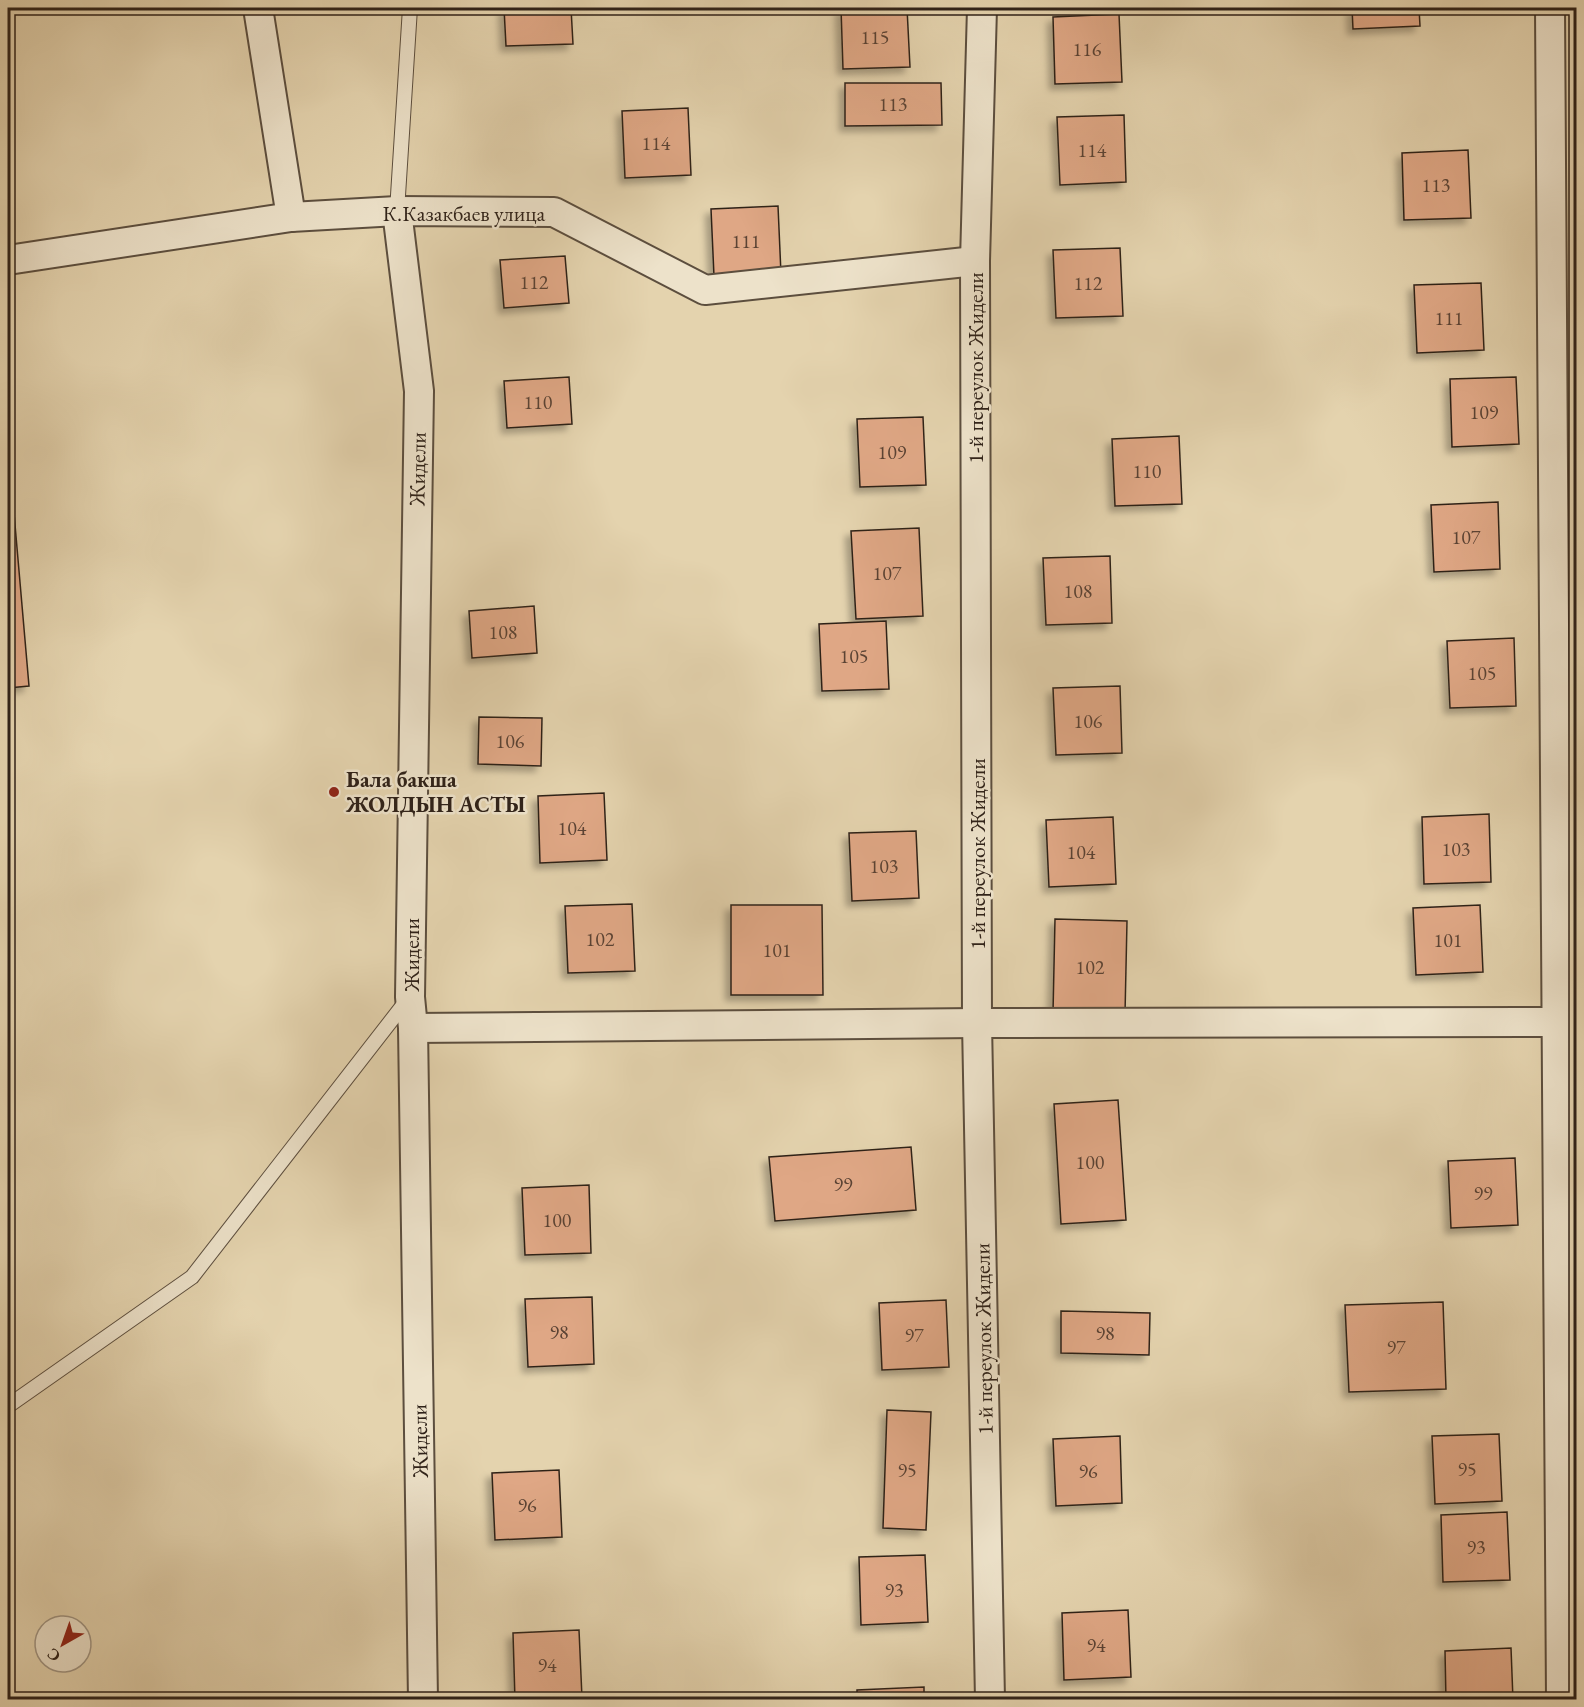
<svg xmlns="http://www.w3.org/2000/svg" width="1584" height="1707" viewBox="0 0 1584 1707" font-family="'EB Garamond',serif">
<style>
.building{fill:#dfa785;stroke:#2f2219;stroke-width:1.5;filter:url(#shadow)}
.lines{fill:none;stroke-linecap:round;stroke-linejoin:round}
.service-casing{stroke:#5c4e3e;stroke-width:16}
.minor-casing{stroke:#5c4e3e;stroke-width:32}
.service{stroke:#ede2ca;stroke-width:14}
.minor{stroke:#ede2ca;stroke-width:28}
.poi-dot{fill:#8f2418;stroke:#ede2ca;stroke-width:2}
.labels{text-anchor:middle;stroke-width:5;stroke-linejoin:round;paint-order:stroke}
.number-label{font-size:20px;fill:#5b4334}
.street-label{font-size:22px;fill:#2f2219;stroke:#ede2ca}
.poi-label{font-size:22px;font-weight:bold;fill:#2f2219;stroke:#ede2ca;text-anchor:start}
</style>
<defs>
<filter id="shadow"><feDropShadow dx="-5.5" dy="5.5" stdDeviation="3" flood-color="#0004"/></filter>
</defs>
<rect width="100%" height="100%" fill="#e4d3ae"/>
<filter id="stains"><feTurbulence type="fractalNoise" baseFrequency=".00333" numOctaves="4"/><feColorMatrix values="0 0 0 0 .2 0 0 0 0 .09 0 0 0 0 .02 0 0 0 .5 -.17"/></filter>
<radialGradient id="worn" r=".72"><stop offset=".6" stop-color="#630" stop-opacity="0"/><stop offset="1" stop-color="#630" stop-opacity=".3"/></radialGradient>
<g class="building">
<path d="M504,8h67l2,36 -67,2z"/>
<path d="M841,8h66l3,59 -67,2z"/>
<path d="M1352,8h67l1,18 -67,3z"/>
<path d="M1119,14l3,68 -67,2 -2,-67z"/>
<path d="M845,83h96l1,42 -97,1z"/>
<path d="M688,108l3,67 -66,3 -3,-67z"/>
<path d="M1124,115l2,67 -66,3 -3,-68z"/>
<path d="M1468,150l3,68 -67,2 -2,-67z"/>
<path d="M778,206l3,68 -67,2 -3,-67z"/>
<path d="M1120,248l3,68 -67,2 -3,-68z"/>
<path d="M565,256l4,47 -65,5 -4,-48z"/>
<path d="M1481,283l3,67 -67,3 -3,-68z"/>
<path d="M569,377l3,47 -65,4 -3,-47z"/>
<path d="M1516,377l3,67 -67,3 -2,-68z"/>
<path d="M923,417l3,68 -66,2 -3,-68z"/>
<path d="M1179,436l3,68 -67,2 -3,-67z"/>
<path d="M8,467h2l19,219 -21,2z"/>
<path d="M1498,502l2,67 -66,3 -3,-67z"/>
<path d="M919,528l4,88 -67,3 -5,-88z"/>
<path d="M1110,556l2,67 -66,2 -3,-67z"/>
<path d="M534,606l3,47 -65,5 -3,-47z"/>
<path d="M886,621l3,68 -67,2 -3,-67z"/>
<path d="M1514,638l2,68 -66,2 -3,-67z"/>
<path d="M1120,686l2,67 -66,2 -3,-67z"/>
<path d="M479,717l63,1 -1,48 -63,-2z"/>
<path d="M604,793l3,67 -67,3 -2,-67z"/>
<path d="M1489,814l2,68 -67,2 -2,-67z"/>
<path d="M1113,817l3,67 -67,3 -3,-67z"/>
<path d="M916,831l3,67 -67,3 -3,-68z"/>
<path d="M632,904l3,67 -67,2 -3,-67z"/>
<path d="M731,905h91l1,90h-92z"/>
<path d="M1480,905l3,67 -67,3 -3,-67z"/>
<path d="M1055,919l72,2 -2,93 -72,-1z"/>
<path d="M1118,1100l8,120 -65,4 -7,-120z"/>
<path d="M911,1147l5,63 -141,11 -6,-64z"/>
<path d="M1515,1158l3,67 -67,3 -3,-67z"/>
<path d="M589,1185l2,68 -66,2 -3,-67z"/>
<path d="M592,1297l2,67 -66,3 -3,-68z"/>
<path d="M946,1300l3,67 -67,3 -3,-67z"/>
<path d="M1443,1302l3,87 -97,3 -4,-87z"/>
<path d="M1061,1311l89,2 -1,42 -88,-2z"/>
<path d="M887,1410l44,2 -5,118 -43,-2z"/>
<path d="M1499,1434l3,67 -67,3 -3,-68z"/>
<path d="M1120,1436l2,67 -66,3 -3,-67z"/>
<path d="M559,1470l3,67 -67,3 -3,-67z"/>
<path d="M1507,1512l3,68 -67,2 -2,-67z"/>
<path d="M925,1555l3,67 -67,3 -2,-68z"/>
<path d="M1128,1610l3,67 -67,3 -2,-67z"/>
<path d="M579,1630l3,68 -67,2 -2,-67z"/>
<path d="M1511,1648l2,52h-67l-1,-49z"/>
<path d="M924,1687v13h-67v-10z"/>
<path d="M1147,1697v3l-67,-1z"/>
</g>
<g class="lines">
<g class="service-casing">
<g id="service">
<path d="M397,211l13,-203"/>
<path d="M8,1406l184,-129 216,-278"/>
</g>
</g>
<g class="minor-casing">
<g id="minor">
<path d="M258,8l33,209"/>
<path d="M982,8l-7,253 2,762 13,677"/>
<path d="M1550,8l11,1692"/>
<path d="M397,211l22,180 -9,606 3,31 10,672"/>
<path d="M8,260l283,-43 106,-6 157,1 151,78 270,-29"/>
<path d="M413,1028l564,-5 597,-1"/>
</g>
</g>
<use href="#service" class="service"/>
<use href="#minor" class="minor"/>
</g>
<circle class="poi-dot" cx="334" cy="792" r="6"/>
<g class="labels">
<g class="number-label">
<text x="875" y="44">115</text>
<text x="1087" y="56">116</text>
<text x="893" y="111">113</text>
<text x="656" y="150">114</text>
<text x="1092" y="157">114</text>
<text x="1436" y="192">113</text>
<text x="746" y="248">111</text>
<text x="534" y="289">112</text>
<text x="1088" y="290">112</text>
<text x="1449" y="325">111</text>
<text x="538" y="409">110</text>
<text x="1484" y="419">109</text>
<text x="892" y="459">109</text>
<text x="1147" y="478">110</text>
<text x="1466" y="544">107</text>
<text x="887" y="580">107</text>
<text x="1078" y="598">108</text>
<text x="503" y="639">108</text>
<text x="854" y="663">105</text>
<text x="1482" y="680">105</text>
<text x="1088" y="728">106</text>
<text x="510" y="748">106</text>
<text x="572" y="835">104</text>
<text x="1456" y="856">103</text>
<text x="1081" y="859">104</text>
<text x="884" y="873">103</text>
<text x="600" y="946">102</text>
<text x="1448" y="947">101</text>
<text x="777" y="957">101</text>
<text x="1090" y="974">102</text>
<text x="1090" y="1169">100</text>
<text x="843" y="1191">99</text>
<text x="1483" y="1200">99</text>
<text x="557" y="1227">100</text>
<text x="559" y="1339">98</text>
<text x="1105" y="1340">98</text>
<text x="914" y="1342">97</text>
<text x="1396" y="1354">97</text>
<text x="1467" y="1476">95</text>
<text x="907" y="1477">95</text>
<text x="1088" y="1478">96</text>
<text x="527" y="1512">96</text>
<text x="1476" y="1554">93</text>
<text x="894" y="1597">93</text>
<text x="1096" y="1652">94</text>
<text x="547" y="1672">94</text>
</g>
<g class="street-label">
<text x="464" y="221">К.Казакбаев улица</text>
<text transform="translate(975 368) rotate(-90)" y="8">1-й переулок Жидели</text>
<text transform="translate(417 469) rotate(-89)" y="8">Жидели</text>
<text transform="translate(977 854) rotate(-90)" y="8">1-й переулок Жидели</text>
<text transform="translate(411 955) rotate(-90)" y="8">Жидели</text>
<text transform="translate(983 1339) rotate(-91)" y="8">1-й переулок Жидели</text>
<text transform="translate(419 1441) rotate(-91)" y="8">Жидели</text>
</g>
<g class="poi-label">
<text x="346" y="787">Бала бакша<tspan x="346" dy="25">ЖОЛДЫН АСТЫ</tspan></text>
</g>
</g>
<rect width="1584" height="1707" fill="none" stroke="#e4d3ae" stroke-width="30"/>
<rect x="9" y="9" width="1566" height="1689" fill="none" stroke="#2f2219" stroke-width="3"/>
<rect x="15" y="15" width="1554" height="1677" fill="none" stroke="#2f2219" stroke-width="1.5"/>
<g transform="translate(63 1644) rotate(220)"><circle r="28" fill="#ede2ca" stroke="#a19583" stroke-width="1.5"/>
<path d="M0-4.5L10 22L0 15L-10 22Z" fill="#8f2418"/>
<text y="-9" font-size="16" font-weight="bold" text-anchor="middle" fill="#2f2219">С</text>
</g>
<rect width="100%" height="100%" filter="url(#stains)"/>
<rect width="100%" height="100%" fill="url(#worn)"/>
</svg>
